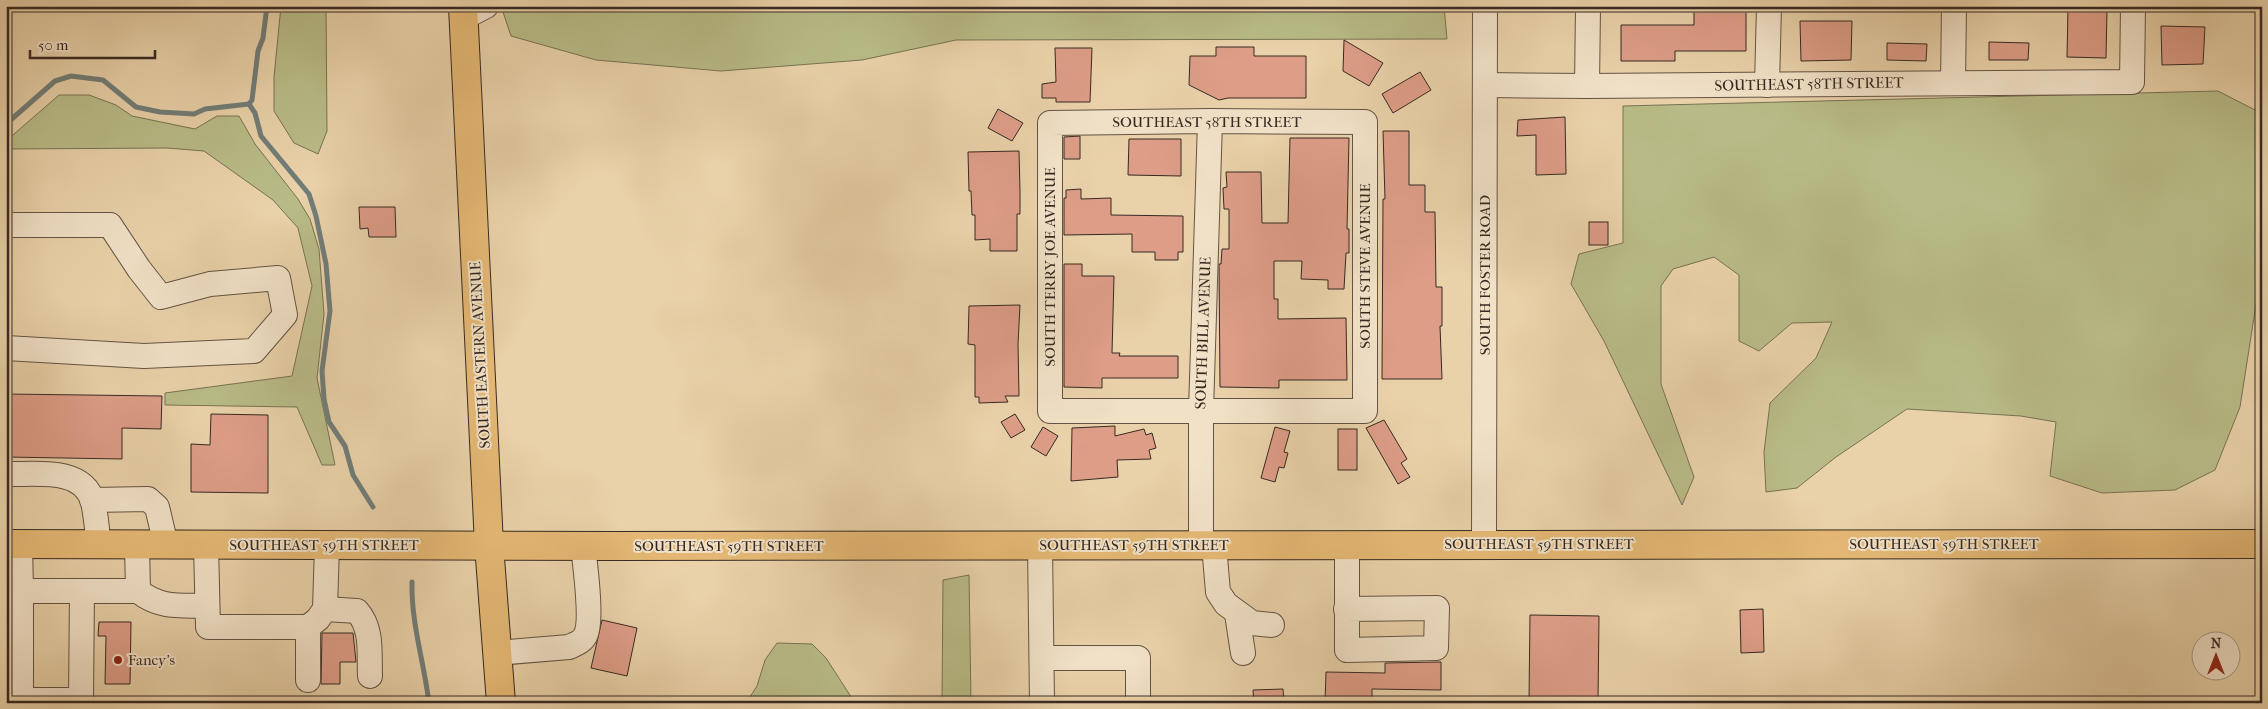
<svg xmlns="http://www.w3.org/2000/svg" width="2268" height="709" viewBox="0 0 2268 709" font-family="'IM FELL French Canon',serif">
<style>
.green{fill:#b8bb87;stroke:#787254}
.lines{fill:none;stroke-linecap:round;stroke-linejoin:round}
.stream{stroke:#727d78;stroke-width:5}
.building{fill:#dd9d87;stroke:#372a22}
.minor-casing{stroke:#645444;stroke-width:26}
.major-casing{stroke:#372a22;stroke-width:30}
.minor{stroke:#f1e1c7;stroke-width:24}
.major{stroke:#e4b874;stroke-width:28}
.poi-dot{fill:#8f2418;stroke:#f1e1c7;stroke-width:2}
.labels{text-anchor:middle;stroke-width:4;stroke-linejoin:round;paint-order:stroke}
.street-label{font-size:15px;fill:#372a22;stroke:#f1e1c7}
.poi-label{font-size:15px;fill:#372a22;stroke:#f1e1c7;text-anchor:start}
</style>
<rect width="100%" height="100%" fill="#e9d1a9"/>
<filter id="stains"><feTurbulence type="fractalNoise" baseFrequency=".004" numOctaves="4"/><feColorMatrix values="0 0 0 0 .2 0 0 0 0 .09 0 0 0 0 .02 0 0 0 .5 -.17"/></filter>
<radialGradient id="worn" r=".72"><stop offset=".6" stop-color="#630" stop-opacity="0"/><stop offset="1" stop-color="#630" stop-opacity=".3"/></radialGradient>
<g class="green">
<path d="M281,6h45l1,125 -9,23 -24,-11 -20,-32v-34z"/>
<path d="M501,6h943l3,33 -491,1 -94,20 -141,11 -125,-11 -85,-24z"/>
<path d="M2218,91l39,20v187l-17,109 -25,63 -40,20 -73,3 -52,-17 6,-54 -35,-6 -114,-7 -71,48 -39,31 -31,4 -2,-40 6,-49 46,-45 16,-36 -40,1 -33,28 -20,-10v-66l-25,-18 -41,12 -12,17v98l33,93 -12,28 -78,-164 -33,-57 8,-30 44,-11v-137z"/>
<path d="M59,95h30l27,10 16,11 63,13 22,-13h22l16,28 43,55 12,20 9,30 5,65 -7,64 18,87h-13l-25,-58 -132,-2v-12l127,-17 20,-90 -14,-58 -25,-28 -69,-49 -37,-3 -161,1v-8z"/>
<path d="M969,575l2,128h-29l1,-123z"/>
<path d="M777,643l35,1 14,14 29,45h-109l11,-17 8,-26z"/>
</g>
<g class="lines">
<g class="stream">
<path d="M249,104l6,9 6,23 48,58 7,22 10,48 4,47 -8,60 2,28 5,23 16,24 8,29 20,32"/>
<path d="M249,104l3,-4 6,-49 5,-13 4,-32"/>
<path d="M6,124l49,-43 16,-5 32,4 33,27 24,5 34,2 11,-5 44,-5"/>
<path d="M412,582c-1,41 12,80 17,121"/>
</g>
</g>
<g class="building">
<path d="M2068,8l39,1 -1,49 -39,-1z"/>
<path d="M1694,9h52v42h-71v10h-54v-36h73z"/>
<path d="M1800,21h52l-1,39 -50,1z"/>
<path d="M2161,26l44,1 -2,37 -41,1z"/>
<path d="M1344,40l39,23 -14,23 -26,-15z"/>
<path d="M1989,42l40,1 -1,17h-39z"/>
<path d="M1887,43l40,1 -1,17 -39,-1z"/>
<path d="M1216,47h38v9h52v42h-78l-9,2 -30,-15 1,-29h26z"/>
<path d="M1055,48h37l-2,54h-34v-4h-14v-14l14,-2z"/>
<path d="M1420,72l11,18 -38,23 -11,-19z"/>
<path d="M998,109l25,14 -11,18 -24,-13z"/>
<path d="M1565,117l1,57 -30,1v-40l-19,1 1,-16z"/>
<path d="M1383,131h26v54h16v27h10l1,75h6v39h-2l2,53h-60l1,-180h2z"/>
<path d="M1080,136v23h-16v-22z"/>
<path d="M1290,138h59l-2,91h2v24h-3l-2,36h-16v-9l-27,-1 1,-18h-28v38h4v20l68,-1 1,62h-68v8l-59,-1 -1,-123h2l1,-15h7v-40h-5l-1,-21 4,-1 -1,-15h35l1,51h26z"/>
<path d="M1129,139h52v37l-53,-1z"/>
<path d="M1019,151l1,40v23h-3v37h-27v-12l-15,1v-25h-3l-1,-24h-2l-1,-39z"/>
<path d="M1081,189v10l30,-1v17l72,1v36h-5v8h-23v-8h-23v-18l-68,1v-37h2v-8z"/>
<path d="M359,207h36l1,30h-27l-1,-9 -8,1z"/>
<rect x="1589" y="222" width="19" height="23"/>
<path d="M1064,264h18v12h32l-2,77h8l-1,3h59v22h-76v10l-38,-1z"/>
<path d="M1020,305l-2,39 1,52h-14l3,6 -29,1v-6h-4v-52l-7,-1 1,-38z"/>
<path d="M6,394l156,2 -1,33 -39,-1v31l-116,-2z"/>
<path d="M211,414l57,1v78l-77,-1v-48l19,1z"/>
<path d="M1015,414l10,16 -14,8 -10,-16z"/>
<path d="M1384,420l23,39 -6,4 9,14 -12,7 -32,-56z"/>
<path d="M1115,426v10l29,-7 2,6 6,-2 4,15 -7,2 2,9 -34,1 1,17 -47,4 1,-53z"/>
<path d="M1043,427l15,9 -12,20 -15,-9z"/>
<path d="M1275,427l15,4 -6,21 4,1 -4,15 -5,-1 -4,15 -14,-4z"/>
<rect x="1338" y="429" width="19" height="41"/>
<path d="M1763,609l1,43 -23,1 -1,-43z"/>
<path d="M1530,615l69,1 -1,85 -69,-1z"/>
<path d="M602,620l35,8 -10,48 -36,-8z"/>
<path d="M99,622h32l-1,62h-25l1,-48h-8z"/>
<path d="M322,633h31l3,29h-16v22h-19z"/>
<path d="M1441,662v28l-69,-1v14h-47l1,-31 59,1v-10z"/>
<path d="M1283,689l1,14h-30l-1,-13z"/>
</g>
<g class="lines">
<g class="minor-casing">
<g id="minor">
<path d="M463,18l23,-12"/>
<path d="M1953,83l1,-77"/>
<path d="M1486,85l101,1 545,-4 1,-76"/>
<path d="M1767,85l2,-79"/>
<path d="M1587,86l1,-80"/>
<path d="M1210,121l155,1v289h-315v-288z"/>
<path d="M6,225h104l29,44 22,28 49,-13 68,-6 7,37 -31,36 -110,5 -138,-8"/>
<path d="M6,474c28,1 77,-8 87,28 3,13 4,29 6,43"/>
<path d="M92,500l56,-1 9,8 9,38"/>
<path d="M1484,544l1,-538"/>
<path d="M206,545l2,82h100l10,-8 7,-10 2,-64"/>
<path d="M1040,545l2,158"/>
<path d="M1201,545v-134l9,-290"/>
<path d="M1214,545l4,47 8,12 26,19 20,2"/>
<path d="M6,591h15l-1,-47"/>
<path d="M82,591l-1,109h-60v-109h117l-1,-46"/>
<path d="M138,591c23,18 42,14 69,15"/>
<path d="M325,609l32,2c16,18 12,42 13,65"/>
<path d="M1346,609l91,-1 -1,40 -89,2v-106"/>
<path d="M1237,614l6,39"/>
<path d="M497,653l72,-6c6,-3 13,-5 16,-11 8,-13 0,-72 -2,-90"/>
<path d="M1042,658h96v45"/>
<path d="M308,680v-53"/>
</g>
</g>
<g class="major-casing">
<g id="major">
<path d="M463,6l26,539 12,158"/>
<path d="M6,544l608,2 1648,-2"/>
</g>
</g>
<use href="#minor" class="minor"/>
<use href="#major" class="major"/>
</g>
<circle class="poi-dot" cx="118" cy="660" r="5"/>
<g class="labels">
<g class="street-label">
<text transform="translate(1809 84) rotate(-1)" y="5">SOUTHEAST 58TH STREET</text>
<text x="1207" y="127">SOUTHEAST 58TH STREET</text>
<text transform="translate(1365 266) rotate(-90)" y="5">SOUTH STEVE AVENUE</text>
<text transform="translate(1050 267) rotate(-90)" y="5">SOUTH TERRY JOE AVENUE</text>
<text transform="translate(1485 275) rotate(-90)" y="5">SOUTH FOSTER ROAD</text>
<text transform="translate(1203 333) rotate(-88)" y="5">SOUTH BILL AVENUE</text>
<text transform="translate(480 355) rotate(-93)" y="5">SOUTH EASTERN AVENUE</text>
<text x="1539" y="549">SOUTHEAST 59TH STREET</text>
<text x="1944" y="549">SOUTHEAST 59TH STREET</text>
<text x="324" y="550">SOUTHEAST 59TH STREET</text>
<text x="1134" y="550">SOUTHEAST 59TH STREET</text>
<text x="729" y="551">SOUTHEAST 59TH STREET</text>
</g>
<g class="poi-label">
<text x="128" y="665">Fancy's</text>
</g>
</g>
<rect width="2268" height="709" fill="none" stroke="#e9d1a9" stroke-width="25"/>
<rect x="8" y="8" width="2253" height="694" fill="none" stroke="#372a22" stroke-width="2.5"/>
<rect x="12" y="12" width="2243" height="684" fill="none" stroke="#372a22"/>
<g transform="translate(2216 656)"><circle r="24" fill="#f1e1c7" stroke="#a79885"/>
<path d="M0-4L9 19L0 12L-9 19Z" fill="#8f2418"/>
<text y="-8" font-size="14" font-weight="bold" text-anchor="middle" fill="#372a22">N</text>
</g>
<path d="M30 50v8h125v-8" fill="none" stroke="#372a22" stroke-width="2.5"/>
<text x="38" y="50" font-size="15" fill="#372a22" stroke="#f1e1c7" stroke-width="4" paint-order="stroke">50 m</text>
<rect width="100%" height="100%" filter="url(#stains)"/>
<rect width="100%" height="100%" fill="url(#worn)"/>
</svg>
